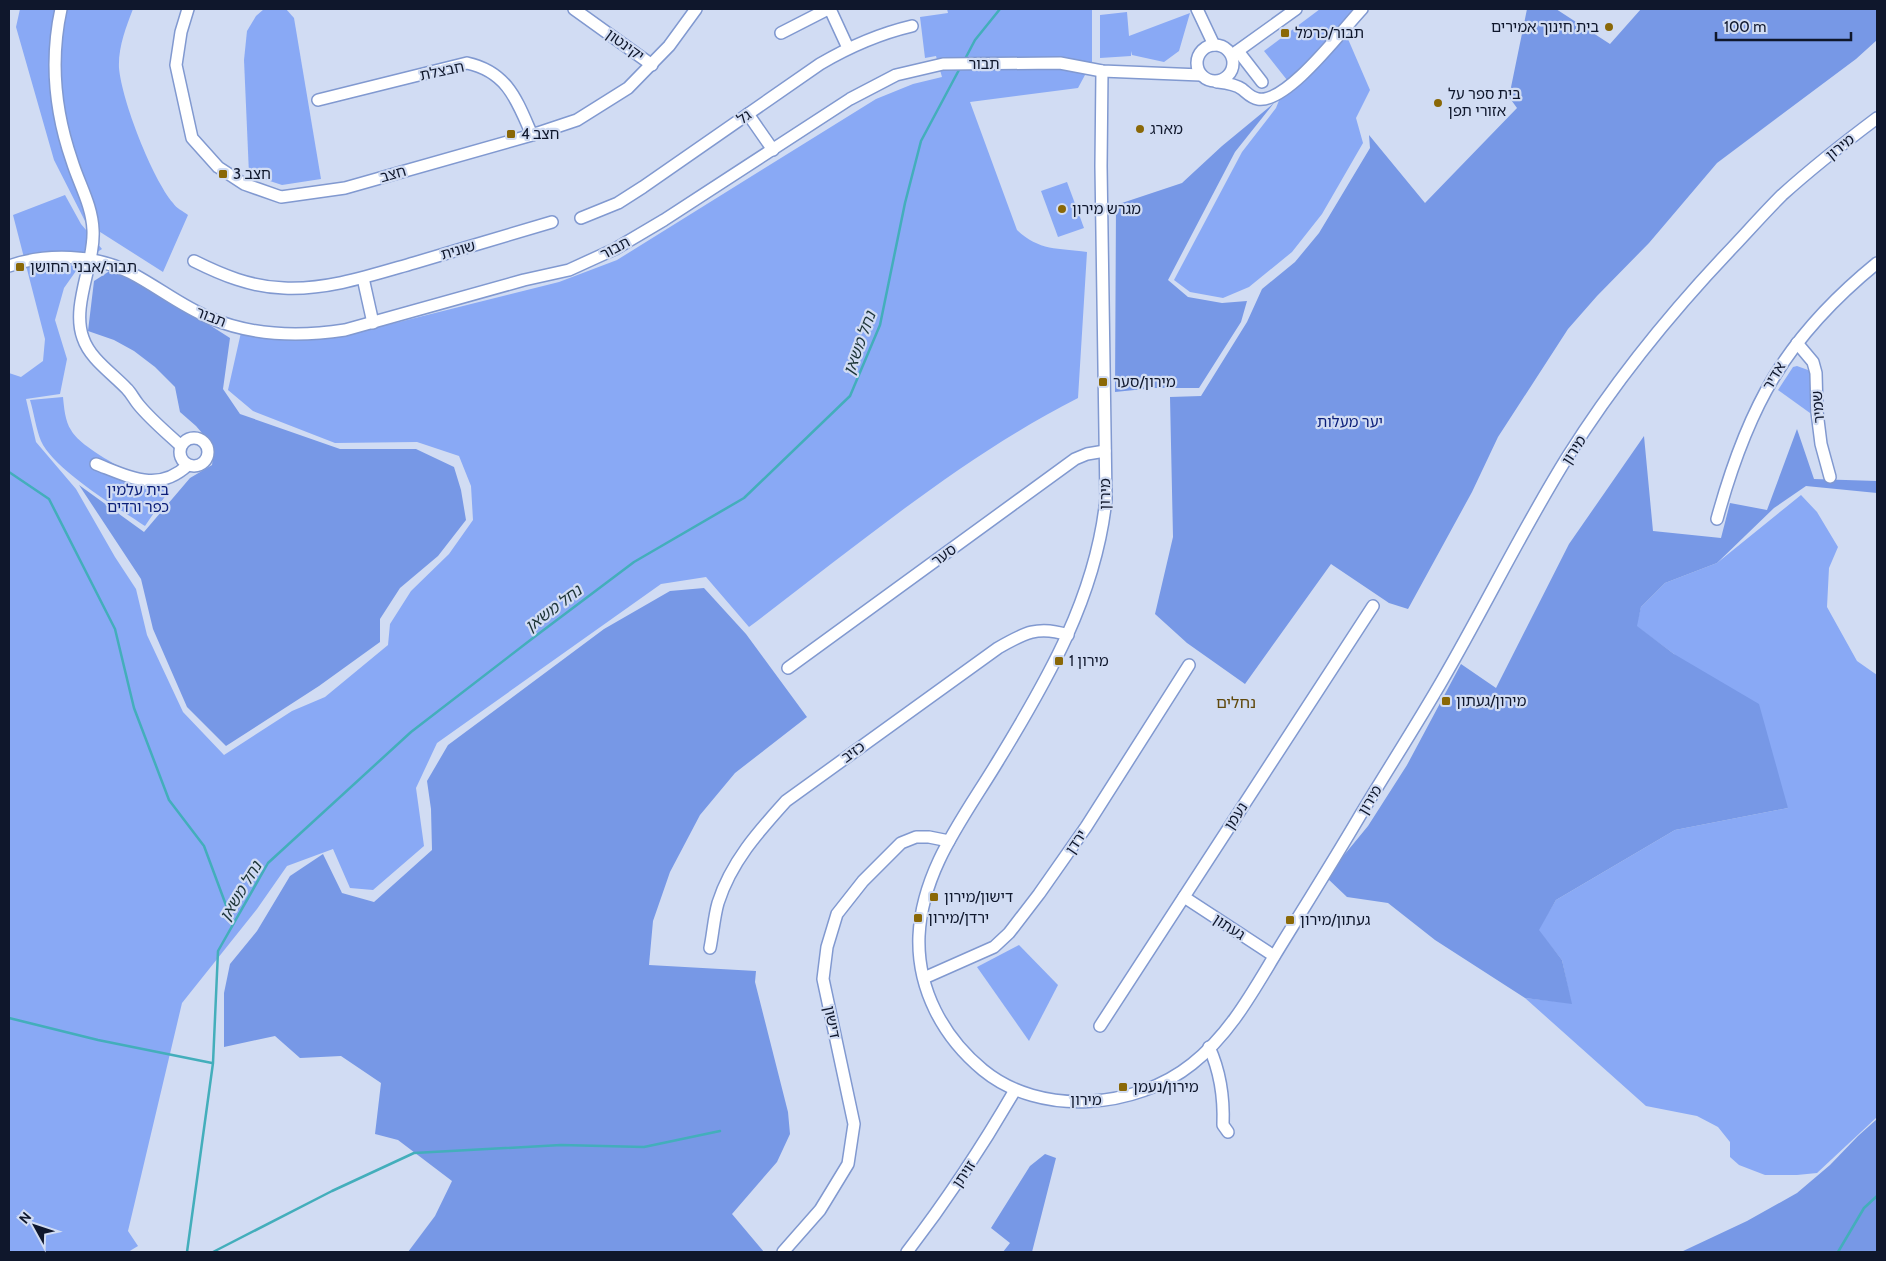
<svg xmlns="http://www.w3.org/2000/svg" width="1886" height="1261" viewBox="0 0 1886 1261" font-family="Cabin,'Noto Sans Hebrew',sans-serif">
<style>
.green{fill:#89a9f5}
.forest{fill:#7798e6}
.lines{fill:none;stroke-linecap:round;stroke-linejoin:round}
.stream{stroke:#43aebb;stroke-width:2.5}
.minor-casing{stroke:#8199d0;stroke-width:14}
.minor{stroke:#fff;stroke-width:11}
.poi-dot{fill:#8a6807;stroke:#d1dcf3;stroke-width:2}
.labels{text-anchor:middle;stroke-width:4.5;stroke-linejoin:round;paint-order:stroke}
.poi-label{font-size:15px;fill:#0f172c;stroke:#d1dcf3;text-anchor:start}
.street-label{font-size:15px;fill:#0f172c;stroke:#d1dcf3}
.park-label{font-size:15px;fill:#0b1e78;stroke:#d1dcf3}
.water-label{font-size:16px;font-style:italic;fill:#1c3437;stroke:#d1dcf3}
.neighbourhood-label{font-size:16px;fill:#60490c;stroke:#d1dcf3}
</style>
<rect width="100%" height="100%" fill="#d1dcf3"/>
<g class="green">
<path d="M20,9h113c-7,18 -15,39 -14,59 3,33 33,110 54,135 3,5 10,8 15,12l-25,57 -77,-49 -32,-63 -38,-133z"/>
<path d="M264,9h22l8,9 27,161 -39,6 -33,-11 -5,-114 3,-29 9,-15z"/>
<path d="M947,9h145v53l-14,26 -108,14 47,128c22,21 41,18 70,22l-9,146c-118,60 -224,150 -329,229l-43,-50 -45,7 -224,159 -21,45 8,58 -51,44 -23,-2 -17,-39 -46,17 -30,43 -75,94 -54,228 10,15 -10,6h-119v-879l12,4 22,-16 2,-22 -32,-124 52,-20 16,29 21,25 -19,12 -19,27 -9,32 12,39 -7,35 -34,5 10,43 40,47 39,68 21,32 11,46 36,77 41,43 68,-44 33,-14 63,-52 2,-21 21,-33 38,-37 24,-34 -2,-34 -12,-30 -42,-14 -82,1 -82,-32 -25,-21 14,-62 89,6 56,-9 172,-43 58,-22 259,-161 37,-15 29,-7 -6,-21 -11,2 -5,-41 28,-4z"/>
<path d="M1320,9h41l-13,30 22,51 -14,28 7,25 -41,71 -30,38 -43,35 -26,11 -33,-6 -16,-12 68,-128 34,-44 11,-28 -23,-29z"/>
<path d="M1127,12l2,24 61,-23 -11,38 -15,11 -32,-7 -1,-4v5l-31,2v-43z"/>
<path d="M1067,182l17,46 -26,9 -17,-46z"/>
<path d="M1797,366l11,4 3,4 1,36 -2,3 -32,-23 15,-23z"/>
<path d="M63,397c1,10 2,24 8,33 11,21 75,50 97,62l-23,34c-27,-18 -91,-56 -104,-85 -5,-12 -7,-28 -11,-41z"/>
<path d="M1801,495l16,17 21,35 -9,21 -2,39 30,54 20,14v442l-60,56 -20,2h-32l-26,-10 -9,-8v-15l-12,-15 -21,-11 -51,-10 -121,-108 46,5 -9,-43 -24,-30 18,-30 119,-70 113,-22 -114,-154 -38,-28 5,-19 24,-24 52,-20z"/>
<path d="M1019,945l39,40 -29,56 -52,-74z"/>
</g>
<g class="forest">
<path d="M1527,9h29l54,35 31,-35h236v31l-21,19 -139,104 -68,80 -52,53 -29,33 -70,108 -26,55 -64,117 -19,-6 -58,-39 -86,120 -58,-41 -32,-29 18,-77 -3,-140 31,-1 46,-74 15,-33 33,-27 24,-29 51,-85 -1,-13 56,68 92,-95 -8,-11z"/>
<path d="M1274,103l-39,49 -67,128 20,17 34,6 25,-2 -6,21 -42,66h-45l-39,4 1,-187 66,-22 40,-37z"/>
<path d="M119,265l15,12 96,61 -7,51 17,25 100,35h76l38,18 7,23 5,30 -28,36 -38,32 -20,31v23l-61,44 -93,60 -39,-39 -34,-78 -12,-50 -62,-94 65,47 46,-54 22,-13 2,-18 -18,-21 -16,-14 -5,-25 -20,-20 -21,-16 -20,-11 -26,-9 6,-50z"/>
<path d="M1797,429l17,50 63,2v12l-71,-7 -32,22 -57,55 -52,20 -24,24 -4,19 37,28 85,50 29,104 -113,22 -119,70 -17,30 23,30 10,44 -47,-6 -90,-58 -47,-37 -41,-6 -21,-20 42,-51 39,-61 54,-101 35,24 73,-144 75,-108 9,95 68,7 9,-35 37,7z"/>
<path d="M704,588l42,46 61,83 -72,56 -35,42 -30,57 -17,49 -4,44 107,6 -1,11 33,130 2,22 -13,28 -45,52 32,38h-356l27,-36 17,-35 -54,-41 -23,-6 6,-51 -40,-27 -41,2 -25,-22 -51,11v-54l6,-29 27,-33 33,-55 33,-22 19,39 32,9 58,-52 -1,-41 -4,-28 21,-36 156,-116 66,-38z"/>
<path d="M1877,1119v133h-196l66,-31 50,-28 33,-28 28,-29z"/>
<path d="M1045,1154l11,4 -24,94h-29l7,-9 -19,-15 39,-62z"/>
</g>
<g class="lines">
<g class="stream">
<path d="M965,59l10,-19 25,-31"/>
<path d="M9,472l40,27 66,130 19,79 35,92 35,46 29,78"/>
<path d="M9,1018l89,22 114,23"/>
<path d="M187,1252l26,-189 5,-112 50,-88 143,-131 122,-94 101,-76 110,-64 106,-102 30,-71 25,-122 16,-62 39,-73"/>
<path d="M213,1252l119,-61 82,-38 147,-8 83,2 76,-16"/>
<path d="M1838,1252l26,-44 13,-12"/>
</g>
<g class="minor-casing">
<g id="minor">
<path d="M61,9c-11,51 -6,103 11,152 7,23 20,44 21,69 2,33 -22,76 -10,108 7,21 29,35 44,51 4,4 7,10 11,15 12,15 29,29 43,42"/>
<path d="M188,9l-7,23 -5,33 16,73 26,29 26,17 37,13 64,-9 187,-53 45,-15 51,-32 41,-42 27,-37"/>
<path d="M574,9l78,56"/>
<path d="M830,9l18,39"/>
<path d="M1197,9l17,36"/>
<path d="M781,33l47,-24"/>
<circle cx="1215" cy="63" r="18"/>
<path d="M1238,51l24,31"/>
<path d="M1232,55l64,-46"/>
<path d="M1102,71l-1,95 5,333c-10,97 -58,180 -108,262 -33,55 -76,108 -79,175 -2,53 24,101 64,134 57,47 153,39 209,-6 39,-31 61,-73 86,-114 27,-44 54,-87 80,-131 28,-47 58,-93 85,-140 43,-74 80,-151 125,-223 47,-75 104,-145 165,-209 16,-17 32,-35 49,-52 30,-27 63,-53 95,-77"/>
<path d="M1217,82c8,1 18,2 25,7 5,4 9,9 16,10 29,5 84,-69 104,-90"/>
<path d="M318,100l149,-37c41,9 50,38 65,72"/>
<path d="M748,114l25,36"/>
<path d="M581,218l37,-15 25,-16 177,-123c29,-17 58,-30 92,-38"/>
<path d="M194,261c28,14 57,26 90,27 44,2 88,-13 130,-25 46,-14 92,-27 138,-41"/>
<path d="M9,266c37,-13 86,-12 122,7 27,14 50,33 79,45 43,18 90,19 135,12l179,-50 45,-10 46,-21 49,-29 186,-121 46,-24 47,-11 117,-1 42,8 99,4"/>
<path d="M363,278l10,45"/>
<path d="M1797,343l16,19 3,11 1,39 4,32 9,33"/>
<circle cx="194" cy="452" r="14"/>
<path d="M96,464c34,13 62,29 92,1"/>
<path d="M1717,519c31,-113 68,-181 160,-256"/>
<path d="M788,668l287,-209 12,-5 18,-3"/>
<path d="M1184,897l90,59"/>
<path d="M710,948c3,-15 4,-31 8,-45 13,-41 40,-71 68,-102l212,-153c26,-15 40,-23 70,-13"/>
<path d="M924,978l70,-31 15,-14 30,-39 47,-67 103,-162"/>
<path d="M1100,1026l273,-420"/>
<path d="M1209,1047c11,24 15,52 14,78l5,7"/>
<path d="M783,1252l37,-42 28,-46 6,-40 -31,-145 4,-32 10,-33 26,-33 38,-38 15,-6h13l20,4"/>
<path d="M907,1252c40,-52 75,-105 108,-162"/>
</g>
</g>
<use href="#minor" class="minor"/>
</g>
<g class="poi-dot">
<circle cx="1609" cy="27" r="5"/>
<rect x="1280" y="28" width="10" height="10" rx="2.5"/>
<circle cx="1438" cy="103" r="5"/>
<circle cx="1140" cy="129" r="5"/>
<rect x="506" y="129" width="10" height="10" rx="2.5"/>
<rect x="218" y="169" width="10" height="10" rx="2.5"/>
<circle cx="1062" cy="209" r="5"/>
<rect x="15" y="262" width="10" height="10" rx="2.5"/>
<rect x="1098" y="377" width="10" height="10" rx="2.5"/>
<rect x="1054" y="656" width="10" height="10" rx="2.5"/>
<rect x="1441" y="696" width="10" height="10" rx="2.5"/>
<rect x="929" y="892" width="10" height="10" rx="2.5"/>
<rect x="913" y="913" width="10" height="10" rx="2.5"/>
<rect x="1285" y="915" width="10" height="10" rx="2.5"/>
<rect x="1118" y="1082" width="10" height="10" rx="2.5"/>
</g>
<g class="labels">
<g class="poi-label">
<text x="1599" y="32" text-anchor="end">בית חינוך אמירים</text>
<text x="1295" y="38">תבור/כרמל</text>
<text x="1448" y="99">בית ספר על<tspan x="1448" dy="17">אזורי תפן</tspan></text>
<text x="1150" y="134">מארג</text>
<text x="521" y="139">חצב 4</text>
<text x="233" y="179">חצב 3</text>
<text x="1072" y="214">מגרש מירון</text>
<text x="30" y="272">תבור/אבני החושן</text>
<text x="1113" y="387">מירון/סער</text>
<text x="1069" y="666">מירון 1</text>
<text x="1456" y="706">מירון/געתון</text>
<text x="944" y="902">דישון/מירון</text>
<text x="928" y="923">ירדן/מירון</text>
<text x="1300" y="925">געתון/מירון</text>
<text x="1133" y="1092">מירון/נעמן</text>
</g>
<g class="street-label">
<text transform="translate(625 45) rotate(36)" y="5">יקינטון</text>
<text x="984" y="69">תבור</text>
<text transform="translate(442 71) rotate(-12)" y="5">חבצלת</text>
<text transform="translate(744 117) rotate(-35)" y="5">גל</text>
<text transform="translate(1840 147) rotate(-39)" y="5">מירון</text>
<text transform="translate(393 174) rotate(-16)" y="5">חצב</text>
<text transform="translate(615 248) rotate(-28)" y="5">תבור</text>
<text transform="translate(458 250) rotate(-16)" y="5">שונית</text>
<text transform="translate(211 317) rotate(21)" y="5">תבור</text>
<text transform="translate(1774 376) rotate(-59)" y="5">אדיר</text>
<text transform="translate(1818 407) rotate(-94)" y="5">שמיר</text>
<text transform="translate(1574 450) rotate(-57)" y="5">מירון</text>
<text transform="translate(1105 494) rotate(-89)" y="5">מירון</text>
<text transform="translate(944 555) rotate(-36)" y="5">סער</text>
<text transform="translate(853 752) rotate(-36)" y="5">כזיב</text>
<text transform="translate(1370 800) rotate(-59)" y="5">מירון</text>
<text transform="translate(1236 816) rotate(-57)" y="5">נעמן</text>
<text transform="translate(1076 842) rotate(-56)" y="5">ירדן</text>
<text transform="translate(1229 927) rotate(33)" y="5">געתון</text>
<text transform="translate(832 1022) rotate(78)" y="5">דישון</text>
<text x="1086" y="1105">מירון</text>
<text transform="translate(964 1174) rotate(-56)" y="5">זויתן</text>
</g>
<g class="park-label">
<text x="1350" y="427">יער מעלות</text>
<text x="138" y="495">בית עלמין<tspan x="138" dy="17">כפר ורדים</tspan></text>
</g>
<g class="water-label">
<text transform="translate(859 343) rotate(-70)" y="6">נחל משאן</text>
<text transform="translate(553 608) rotate(-37)" y="6">נחל משאן</text>
<text transform="translate(240 891) rotate(-59)" y="6">נחל משאן</text>
</g>
<g class="neighbourhood-label">
<text x="1236" y="708">נחלים</text>
</g>
</g>
<rect width="1886" height="1261" fill="none" stroke="#0f172c" stroke-width="20"/>
<g transform="translate(35 1226) rotate(310)" stroke="#d1dcf3" stroke-width="4" paint-order="stroke">
<path d="M0-4L9 19L0 12L-9 19Z" fill="#0f172c"/>
<text y="-8" font-size="14" font-weight="bold" text-anchor="middle" fill="#0f172c">N</text>
</g>
<path d="M1716 32v8h135v-8" fill="none" stroke="#0f172c" stroke-width="2.5"/>
<text x="1724" y="32" font-size="15" fill="#0f172c" stroke="#d1dcf3" stroke-width="4" paint-order="stroke">100 m</text>
</svg>
